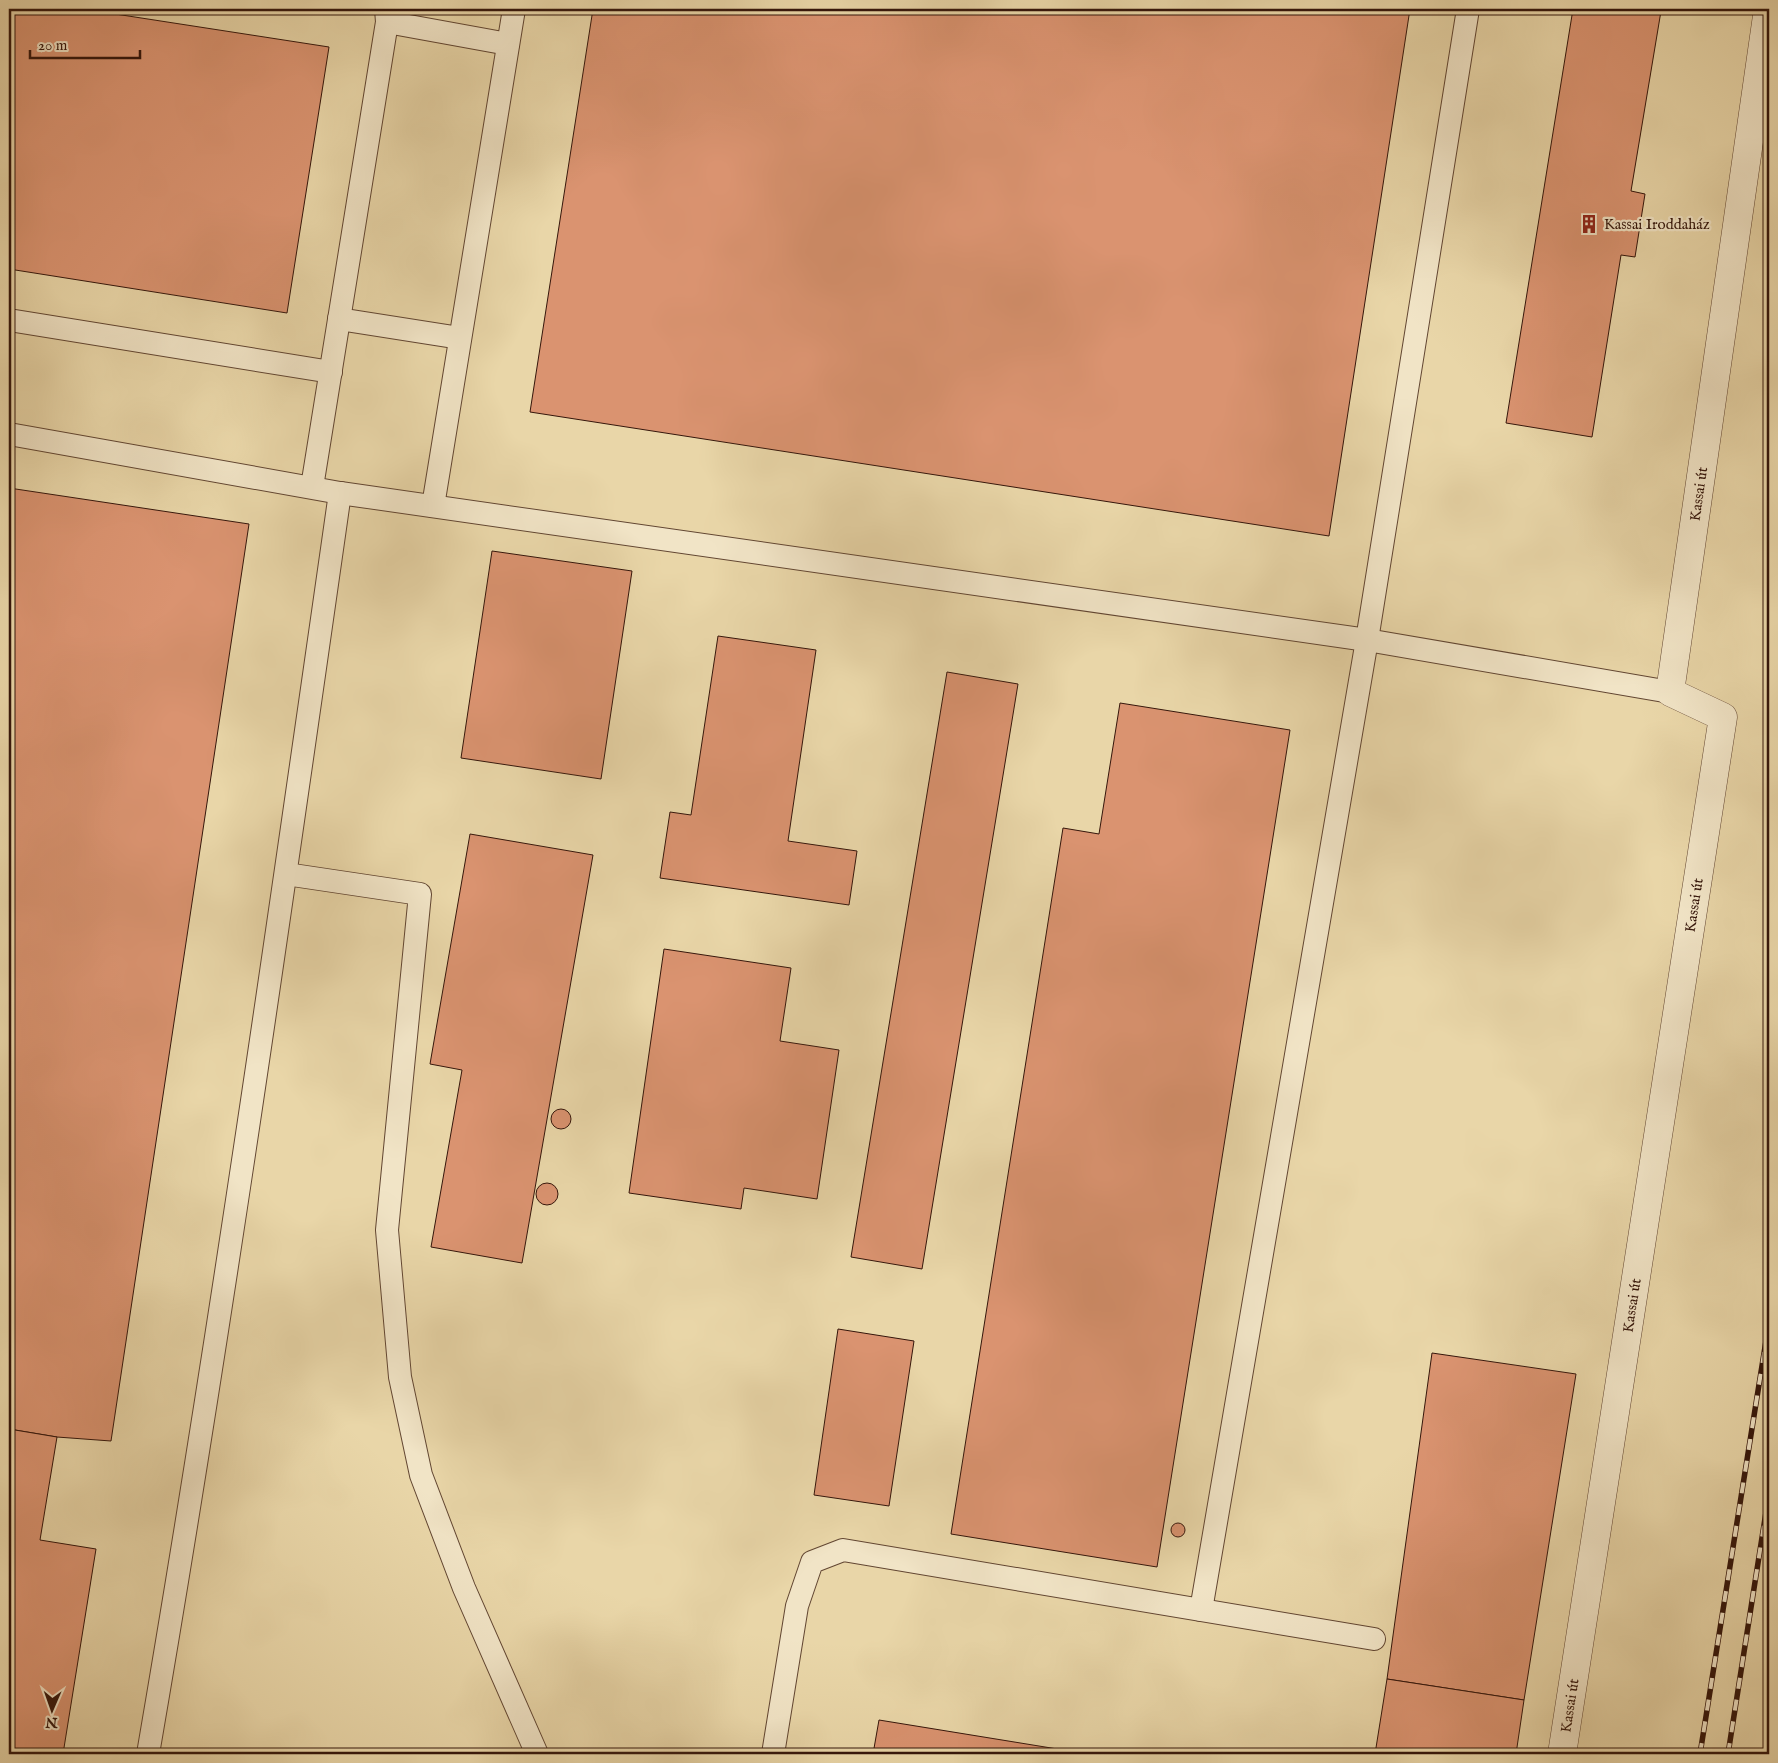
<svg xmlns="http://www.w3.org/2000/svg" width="1778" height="1763" viewBox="0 0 1778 1763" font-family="'IM FELL English',serif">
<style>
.building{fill:#da9370;stroke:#35160b}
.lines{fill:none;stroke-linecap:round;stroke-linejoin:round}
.lane-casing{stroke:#624632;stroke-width:24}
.street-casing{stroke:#624632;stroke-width:29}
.lane{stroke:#f1e4c6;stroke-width:22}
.street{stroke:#f1e4c6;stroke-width:28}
.rail-casing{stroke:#35160b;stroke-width:5.5}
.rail{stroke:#f1e4c6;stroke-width:4;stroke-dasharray:11;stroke-linecap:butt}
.labels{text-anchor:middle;stroke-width:4.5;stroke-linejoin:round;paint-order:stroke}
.poi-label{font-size:15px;fill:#35160b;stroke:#f1e4c6;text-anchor:start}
.street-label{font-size:15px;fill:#35160b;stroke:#f1e4c6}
</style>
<rect width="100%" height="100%" fill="#e9d6a8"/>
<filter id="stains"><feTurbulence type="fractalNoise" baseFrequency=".004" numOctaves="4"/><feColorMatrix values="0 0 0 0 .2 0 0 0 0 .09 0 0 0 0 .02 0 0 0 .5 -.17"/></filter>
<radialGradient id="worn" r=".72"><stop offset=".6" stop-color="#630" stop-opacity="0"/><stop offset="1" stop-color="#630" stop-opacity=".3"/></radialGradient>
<g class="building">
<path d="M9,9h74l246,38 -42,266 -278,-44z"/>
<path d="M593,9h817l-81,527 -799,-124z"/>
<path d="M1573,9h73l15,2 -30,180 14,3 -10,63 -14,-2 -29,182 -86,-14z"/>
<path d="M9,488l240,36 -138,917 -54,-4 -48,-8z"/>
<path d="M492,551l140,20 -31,208 -140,-21z"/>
<path d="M718,636l98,14 -28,191 69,10 -8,54 -189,-27 10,-66 21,3z"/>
<path d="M947,672l71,12 -96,585 -71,-12z"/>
<path d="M1120,703l170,27 -133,837 -206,-33 112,-706 36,6z"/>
<path d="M470,834l123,21 -71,408 -91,-16 31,-177 -32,-6z"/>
<path d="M664,949l127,19 -11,73 59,9 -22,149 -73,-11 -3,21 -112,-16z"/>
<circle cx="561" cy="1119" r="10"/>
<circle cx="547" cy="1194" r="11"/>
<path d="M838,1329l76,12 -25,165 -75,-11z"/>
<path d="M1432,1353l144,21 -52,326 -137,-21z"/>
<path d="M9,1429l48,8 -17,103 56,9 -33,205h-54z"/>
<circle cx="1178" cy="1530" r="7"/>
<path d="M1387,1679l137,21 -8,54h-141z"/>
<path d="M879,1720l209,34h-215z"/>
</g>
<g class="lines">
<g class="lane-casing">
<g id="lane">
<path d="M387,22l121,22"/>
<path d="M339,319l121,19"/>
<path d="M9,320l322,52"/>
<path d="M9,434l331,59 1027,147 303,52"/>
<path d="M312,487l75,-465 -1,-13"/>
<path d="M433,506l81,-497"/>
<path d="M286,874l134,20 -33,336 13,147 21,98 43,113 73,166"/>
<path d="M1201,1610l166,-970 101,-631"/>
<path d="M148,1754c72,-419 132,-840 192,-1261"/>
<path d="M773,1754l24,-148 15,-44 31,-12 531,89"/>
</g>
</g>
<g class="street-casing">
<g id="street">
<path id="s1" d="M1562,1754l161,-1037 -53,-25 98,-683"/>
</g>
</g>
<use href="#lane" class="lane"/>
<use href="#street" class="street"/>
<g class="rail-casing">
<g id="rail">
<path d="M1700,1754l69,-432"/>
<path d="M1728,1754l41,-261"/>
</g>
</g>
<use href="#rail" class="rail"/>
</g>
<defs>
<g id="building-bare" transform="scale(1.5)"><path d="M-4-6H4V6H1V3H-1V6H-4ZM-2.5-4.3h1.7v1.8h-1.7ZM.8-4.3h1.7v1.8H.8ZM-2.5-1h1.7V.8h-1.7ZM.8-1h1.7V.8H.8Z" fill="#8f2418" stroke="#f1e4c6" stroke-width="2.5" paint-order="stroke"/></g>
</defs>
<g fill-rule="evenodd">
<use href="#building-bare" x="1589" y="224"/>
</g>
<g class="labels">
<g class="poi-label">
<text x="1604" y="229">Kassai Iroddaház</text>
</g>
<g class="street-label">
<text dy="5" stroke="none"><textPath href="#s1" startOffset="1308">Kassai út</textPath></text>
<text dy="5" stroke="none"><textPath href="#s1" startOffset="859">Kassai út</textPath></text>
<text dy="5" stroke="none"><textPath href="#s1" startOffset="454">Kassai út</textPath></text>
<text dy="5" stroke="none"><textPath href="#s1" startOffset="49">Kassai út</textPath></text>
</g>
</g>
<rect width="1778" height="1763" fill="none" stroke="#e9d6a8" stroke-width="30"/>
<rect x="10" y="10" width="1758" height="1743" fill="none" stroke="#35160b" stroke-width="2.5"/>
<rect x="15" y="15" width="1748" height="1733" fill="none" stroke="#35160b"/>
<g transform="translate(52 1710) rotate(182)" stroke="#f1e4c6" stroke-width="4" paint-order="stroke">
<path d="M0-4L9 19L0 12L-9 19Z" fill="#35160b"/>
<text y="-8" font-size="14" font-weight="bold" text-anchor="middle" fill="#35160b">N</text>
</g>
<path d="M30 50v8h110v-8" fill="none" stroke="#35160b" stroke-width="2.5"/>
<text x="38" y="50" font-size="15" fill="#35160b" stroke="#f1e4c6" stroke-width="4" paint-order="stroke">20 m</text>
<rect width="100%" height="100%" filter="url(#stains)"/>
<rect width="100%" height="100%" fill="url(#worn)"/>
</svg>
